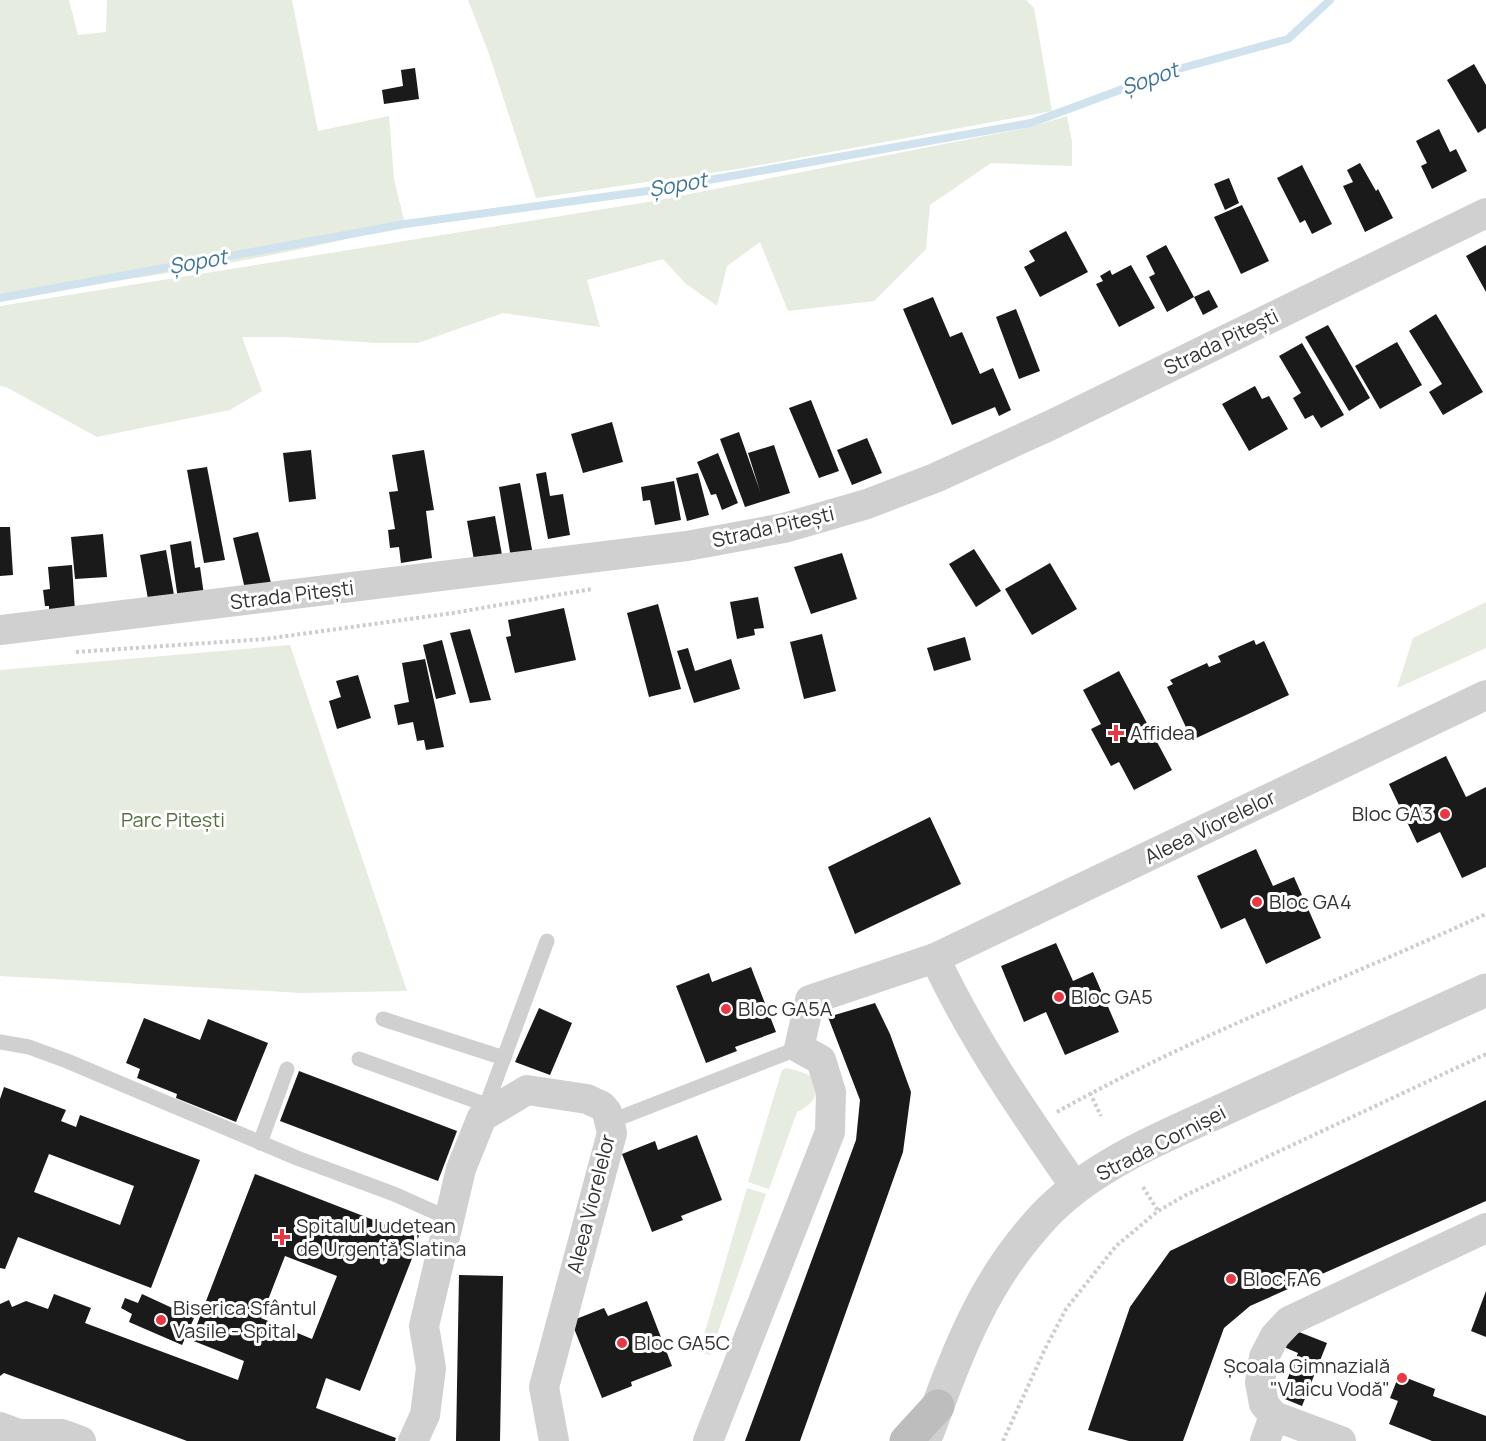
<svg xmlns="http://www.w3.org/2000/svg" width="1486" height="1441" viewBox="0 0 1486 1441" font-family="Manrope,sans-serif">
<style>
.green{fill:#e6ecdf}
.lines{fill:none;stroke-linecap:round;stroke-linejoin:round}
.stream{stroke:#cfe2ee;stroke-width:8}
.building{fill:#1a1a1a;fill-rule:evenodd}
.path{stroke:#cdcdcd;stroke-width:4;stroke-dasharray:3 3;stroke-linecap:butt}
.service{stroke:#d0d0d0;stroke-width:15}
.minor{stroke:#d0d0d0;stroke-width:30}
.tertiary{stroke:#d0d0d0;stroke-width:33}
.secondary{stroke:#bdbdbd;stroke-width:33}
.poi-dot{fill:#e63946;stroke:#fff;stroke-width:2}
.labels{text-anchor:middle;stroke-width:6;stroke-linejoin:round;paint-order:stroke}
.street-label{font-size:20px;fill:#333;stroke:#fff}
.poi-label{font-size:20px;fill:#333;stroke:#fff;text-anchor:start}
.park-label{font-size:20px;fill:#56703f;stroke:#fff}
.water-label{font-size:21px;font-style:italic;fill:#3f7597;stroke:#fff}
</style>
<rect width="100%" height="100%" fill="#fff"/>
<g class="green">
<path d="M0,0h69l9,35 28,-3 1,-32h185l26,131 71,-15 5,63 11,45c-132,37 -270,53 -405,75z"/>
<path d="M468,0h558l8,8 18,103 -308,57 -208,30 -48,-147z"/>
<path d="M1067,116l5,25v25l-81,-3 -61,42 -4,44 -52,52 -86,10 -28,-69 -33,24 -10,40 -32,-23 -22,-24 -76,21 13,47 -97,-14 -85,30h-41l-91,-6h-44l20,54 -32,19 -133,27 -91,-50 -6,-1v-80l654,-105 377,-74z"/>
<path d="M1486,602v46l-89,40 16,-50z"/>
<path d="M290,645l117,346 -106,2 -301,-17v-306z"/>
<path d="M786,1068c8,2 21,4 27,11 11,14 -4,28 -16,33l-28,77 -21,-7 34,-112z"/>
<path d="M747,1188l19,6 -56,161 -11,-3z"/>
</g>
<g class="lines">
<path class="stream" d="M0,298l405,-74 242,-33 384,-68 140,-52 117,-32 42,-39"/>
</g>
<g class="building">
<path d="M1474,64l12,21v43l-8,5 -31,-53z"/>
<path d="M415,68l4,31 -35,5 -2,-14 21,-4 -2,-16z"/>
<path d="M1439,129l11,23 6,-3 11,22 -35,18 -11,-23 6,-3 -11,-22z"/>
<path d="M1360,163l16,28 2,-2 15,29 -28,14 -22,-46 10,-4 -6,-12z"/>
<path d="M1302,165l30,59 -20,10 -7,-14 -5,3 -23,-45z"/>
<path d="M1229,178l10,25 -14,7 -11,-26z"/>
<path d="M1242,205l27,56 -28,13 -27,-57z"/>
<path d="M1066,231l22,41 -48,25 -16,-30 11,-6 -6,-10z"/>
<path d="M1166,245l28,52 -27,15 -18,-35 6,-3 -9,-18z"/>
<path d="M1486,245v47l-20,-36z"/>
<path d="M1131,265l24,43 -36,19 -23,-43 7,-3 -3,-5 10,-6 2,5z"/>
<path d="M1209,290l9,17 -15,8 -9,-18z"/>
<path d="M933,297l17,40 12,-5 18,42 13,-6 18,42 -12,6 -4,-9 -43,18 -49,-116z"/>
<path d="M1016,309l24,62 -21,8 -23,-62z"/>
<path d="M1436,314l47,78 -40,23 -14,-23 13,-8 -33,-53z"/>
<path d="M1328,325l42,73 -21,13 -44,-74z"/>
<path d="M1397,342l25,43 -42,24 -25,-43z"/>
<path d="M1302,343l42,72 -23,13 -8,-13 -8,4 -12,-21 8,-5 -22,-37z"/>
<path d="M1255,386l7,13 7,-3 19,33 -39,22 -27,-47z"/>
<path d="M811,400l28,71 -20,7 -30,-70z"/>
<path d="M612,422l11,40 -40,11 -12,-39z"/>
<path d="M739,432l21,59 -12,-38 26,-8 16,48 -45,14 -25,-68z"/>
<path d="M867,438l15,35 -30,12 -15,-35z"/>
<path d="M311,450l5,49 -27,3 -6,-49z"/>
<path d="M424,450l10,60 -8,1 6,47 -31,5 -2,-16 -9,1 -2,-18 7,-1 -6,-37 9,-1 -6,-36z"/>
<path d="M718,453l20,50 -16,7 -6,-16 -5,1 -14,-33z"/>
<path d="M207,467l18,93 -21,3 -17,-93z"/>
<path d="M546,472l4,24 13,-2 7,41 -22,4 -12,-65z"/>
<path d="M698,473l11,42 -22,6 -11,-43z"/>
<path d="M674,481l7,39 -26,5 -5,-25 -7,1 -2,-14z"/>
<path d="M520,483l13,72 -22,3 -12,-71z"/>
<path d="M495,516l7,39 -28,5 -7,-39z"/>
<path d="M0,527h10l3,48 -13,1z"/>
<path d="M258,532l13,51 -26,6 -12,-51z"/>
<path d="M103,534l4,43 -32,2 -4,-42z"/>
<path d="M191,541l4,27 5,-1 4,28 -26,4 -8,-54z"/>
<path d="M974,549l27,42 -25,16 -27,-43z"/>
<path d="M166,550l8,45 -26,4 -8,-44z"/>
<path d="M842,553l15,46 -46,15 -17,-47z"/>
<path d="M1050,563l27,46 -45,26 -27,-46z"/>
<path d="M72,565l3,46 -26,2v-7h-4l-2,-16 7,-1 -2,-22z"/>
<path d="M758,597l6,31 -10,1 1,6 -18,4 -7,-37z"/>
<path d="M658,604l23,85 -32,8 -22,-84z"/>
<path d="M564,608l12,52 -61,13 -9,-36 5,-1 -3,-16z"/>
<path d="M470,629l21,71 -21,3 -20,-70z"/>
<path d="M822,634l14,57 -32,8 -14,-57z"/>
<path d="M965,637l6,23 -37,11 -7,-23z"/>
<path d="M442,640l14,54 -20,5 -13,-54z"/>
<path d="M1254,640l2,5 8,-4 25,54 -97,45 -25,-53 6,-3 -3,-4 37,-17 2,4 12,-5 -3,-6z"/>
<path d="M688,648l7,23 36,-12 9,30 -46,14 -17,-52z"/>
<path d="M425,659l19,88 -18,3 -2,-10 -7,1 -4,-19 -15,3 -4,-20 15,-3 -7,-39z"/>
<path d="M1119,671l53,99 -38,20 -15,-28 -8,4 -20,-37 10,-5 -18,-34z"/>
<path d="M358,675l13,43 -34,11 -8,-28 12,-4 -5,-16z"/>
<path d="M1446,756l20,41 20,-10v80l-24,11 -22,-46 -23,11 -28,-59z"/>
<path d="M930,817l31,67 -106,50 -27,-67z"/>
<path d="M1256,849l17,37 21,-9 27,61 -55,26 -21,-46 -24,11 -24,-53z"/>
<path d="M1056,943l17,38 20,-9 26,60 -54,23 -19,-43 -22,10 -23,-56z"/>
<path d="M751,967l25,65 -41,15 2,4 -31,12 -30,-77 33,-13 3,9z"/>
<path d="M875,1003l15,31 21,58 -8,60 -103,289h-55l111,-301 4,-40 -32,-83z"/>
<path d="M539,1008l33,15 -22,52 -35,-13z"/>
<path d="M144,1018l56,22 8,-21 60,24 -32,79 -60,-24 1,-4 -40,-16 3,-9 -14,-6z"/>
<path d="M299,1071l158,60 -19,50 -158,-60z"/>
<path d="M4,1087l62,23 -5,11 15,6 4,-12 120,45 -49,128 -133,-51 -13,32 -5,-1v-169zM49,1154l85,32 -14,39 -86,-33z"/>
<path d="M1486,1100v101l-236,105 -26,22 -41,113h-54l-41,-11 42,-123 40,-56z"/>
<path d="M697,1135l25,65 -41,16 2,4 -31,12 -30,-78 33,-13 3,9z"/>
<path d="M255,1174l165,64 -60,153 -34,-13 -10,30 80,30 -1,3h-208l-183,-68 -4,3v-72l9,-4 3,7 14,-6 22,8 6,-15 37,14 -6,15 153,57 6,-19 -53,-21zM285,1256l52,20 -25,63 -51,-21z"/>
<path d="M459,1275l44,1 -3,165h-44z"/>
<path d="M1486,1291v46l-15,-6z"/>
<path d="M142,1294l52,24 -12,27 -53,-23 3,-8 -11,-6 4,-10 13,5z"/>
<path d="M647,1301l25,65 -41,16 1,4 -30,12 -31,-77 33,-13 4,8z"/>
<path d="M1299,1332l28,11 -25,63 -22,-9 18,-44 -14,-6z"/>
<path d="M1399,1375l36,14 -2,7 53,20v25h-54l-43,-17 9,-23 -8,-3z"/>
</g>
<g class="lines">
<g class="path">
<path d="M76,652l189,-13 188,-26 139,-24"/>
<path d="M1090,1093l11,23"/>
<path d="M1057,1112c137,-77 286,-132 429,-198"/>
<path d="M1143,1187l15,24"/>
<path d="M1003,1441l42,-92 21,-40 50,-63 42,-35 28,-16 300,-141"/>
</g>
<g class="service">
<path d="M383,1019l121,39"/>
<path d="M0,1042l29,5 38,14 230,97 97,36 56,25"/>
<path d="M359,1059l128,46"/>
<path d="M483,1114l64,-173"/>
<path d="M609,1122l190,-74"/>
<path d="M260,1143l27,-74"/>
</g>
<g class="minor">
<path d="M0,630l687,-84 97,-18 83,-24 68,-26 114,-52 437,-213"/>
<path d="M1076,1188c-51,-74 -103,-148 -141,-230l551,-263"/>
<path d="M1274,1416l-10,-12 -4,-22 4,-25 11,-21 14,-15 197,-93"/>
<path d="M1274,1416l67,25"/>
<path d="M0,1427l19,7h43l19,7"/>
<path d="M413,1441l12,-26 6,-47 -7,-42 37,-157 21,-52 45,-27 60,9 15,7 5,6 5,21 -68,254 10,54"/>
<path d="M708,1441l122,-309 1,-40 -10,-32 -22,-12 11,-48 125,-42"/>
<path d="M1265,1441l9,-25"/>
</g>
<path class="tertiary" d="M928,1432c31,-83 56,-153 118,-218 52,-54 130,-82 196,-113 82,-37 163,-74 244,-111"/>
<path class="secondary" d="M906,1441l32,-35"/>
</g>
<g class="poi-dot">
<path d="M1113 724h6v6h6v6h-6v6h-6v-6h-6v-6h6z"/>
<circle cx="1445" cy="814" r="6"/>
<circle cx="1257" cy="902" r="6"/>
<circle cx="1059" cy="997" r="6"/>
<circle cx="726" cy="1009" r="6"/>
<path d="M279 1228h6v6h6v6h-6v6h-6v-6h-6v-6h6z"/>
<circle cx="1231" cy="1279" r="6"/>
<circle cx="161" cy="1320" r="6"/>
<circle cx="622" cy="1343" r="6"/>
<circle cx="1402" cy="1378" r="6"/>
</g>
<g class="labels">
<g class="street-label">
<text transform="translate(1221 342) rotate(-26)" y="7">Strada Pitești</text>
<text transform="translate(773 527) rotate(-13)" y="7">Strada Pitești</text>
<text transform="translate(292 595) rotate(-7)" y="7">Strada Pitești</text>
<text transform="translate(1210 827) rotate(-26)" y="7">Aleea Viorelelor</text>
<text transform="translate(1161 1143) rotate(-27)" y="7">Strada Cornișei</text>
<text transform="translate(591 1204) rotate(-76)" y="7">Aleea Viorelelor</text>
</g>
<g class="poi-label">
<text x="1130" y="740">Affidea</text>
<text x="1433" y="821" text-anchor="end">Bloc GA3</text>
<text x="1269" y="909">Bloc GA4</text>
<text x="1071" y="1004">Bloc GA5</text>
<text x="738" y="1016">Bloc GA5A</text>
<text x="296" y="1233">Spitalul Județean<tspan x="296" dy="23">de Urgență Slatina</tspan></text>
<text x="1243" y="1286">Bloc FA6</text>
<text x="173" y="1315">Biserica Sfântul<tspan x="173" dy="23">Vasile - Spital</tspan></text>
<text x="634" y="1350">Bloc GA5C</text>
<text x="1390" y="1373" text-anchor="end">Școala Gimnazială<tspan x="1390" dy="23">"Vlaicu Vodă"</tspan></text>
</g>
<g class="park-label">
<text x="173" y="827">Parc Pitești</text>
</g>
<g class="water-label">
<text transform="translate(1150 79) rotate(-19)" y="7">Șopot</text>
<text transform="translate(678 185) rotate(-10)" y="7">Șopot</text>
<text transform="translate(198 262) rotate(-10)" y="7">Șopot</text>
</g>
</g>
</svg>
